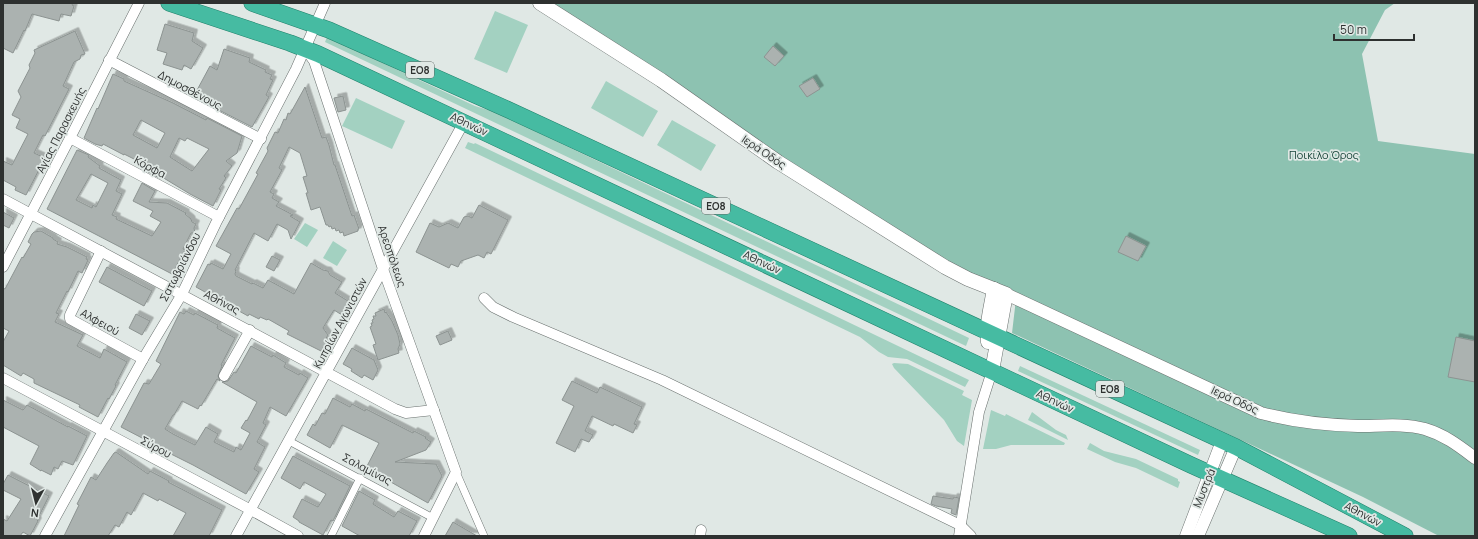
<svg xmlns="http://www.w3.org/2000/svg" width="1478" height="539" viewBox="0 0 1478 539" font-family="Manrope,sans-serif">
<style>
.green{fill:#a3d1c1}
.forest{fill:#8dc2b1}
.building{fill:#abb2b0;stroke:#8c9391;fill-rule:evenodd;filter:url(#shadow)}
.lines{fill:none;stroke-linecap:round;stroke-linejoin:round}
.pedestrian-casing{stroke:#69706e;stroke-width:8}
.minor-casing{stroke:#69706e;stroke-width:11}
.tertiary-casing{stroke:#69706e;stroke-width:13}
.secondary-casing{stroke:#69706e;stroke-width:15}
.trunk-casing{stroke:#20806a;stroke-width:17}
.pedestrian{stroke:#fff;stroke-width:7}
.minor{stroke:#fff;stroke-width:10}
.tertiary{stroke:#fff;stroke-width:12}
.secondary{stroke:#fff;stroke-width:14}
.trunk{stroke:#46bba2;stroke-width:16}
.labels{text-anchor:middle;stroke-width:3.5;stroke-linejoin:round;paint-order:stroke}
.shield{fill:#e0e8e5;stroke:#636866;stroke-width:1}
.shield-label{font-size:10px;font-weight:bold;fill:#2e3130}
.street-label{font-size:11px;fill:#2e3130;stroke:#e0e8e5}
.park-label{font-size:11px;fill:#154337;stroke:#e0e8e5}
</style>
<defs>
<filter id="shadow"><feDropShadow dx="3.5" dy="-3.5" stdDeviation="0" flood-color="#0004"/></filter>
</defs>
<rect width="100%" height="100%" fill="#e0e8e5"/>
<g class="green">
<path d="M495,11l33,14 -21,48 -33,-14z"/>
<path d="M327,37l148,69 20,6 474,226 -3,8 -641,-304z"/>
<path d="M606,81l52,30 -15,26 -52,-29z"/>
<path d="M356,98l49,23 -13,28 -50,-23z"/>
<path d="M672,120l44,25 -15,26 -44,-26z"/>
<path d="M468,142l6,2 1,-1 494,237 -4,7 -58,-28 -19,-2 -9,-5 -19,-15 -395,-189z"/>
<path d="M305,223l13,7 -11,17 -13,-8z"/>
<path d="M333,241l14,9 -10,16 -14,-8z"/>
<path d="M894,363l14,1 56,27 -2,4 10,5 -8,46 -7,-5 -13,-21 -50,-52 -2,-4z"/>
<path d="M1020,366l180,84 -2,5 -180,-84z"/>
<path d="M991,410l14,6 1,-2 57,28 2,1 -1,2h-53l-15,4h-13z"/>
<path d="M1032,412l24,18 10,5 2,5 -40,-20z"/>
<path d="M1090,443l14,8 32,8 42,20v2l2,1 -2,6 -42,-20 -21,-6 -28,-13z"/>
</g>
<path class="forest" d="M540,3h855l-10,7 -23,44 16,87 97,13v382h-36l-76,-39 -351,-164 4,-34 -48,-20z"/>
<g class="building">
<path d="M3,3h70l-1,2 2,1 -3,10 -10,-2 -2,7 -27,-7 -7,17 -1,-1 -11,23 -10,-5z"/>
<path d="M165,24l29,9 -2,8 11,7 -12,21 -7,-4 -2,5 -19,-6 4,-11 -10,-3z"/>
<path d="M75,31l10,23 -4,1 -1,4 -6,3 -11,24 6,3 -24,47 -2,-1 -9,18 11,5 -19,37 -11,-5 1,-3 -13,-7v-19l9,4 16,-31 -12,-6 4,-9 -8,-4 9,-18 -3,-6 12,-23 -1,-3 6,-12 -1,-3z"/>
<path d="M773,46l11,10 -9,10 -11,-9z"/>
<path d="M224,49l26,9 -1,4 17,8 -1,2 7,3 -2,4 3,1 -7,15 3,2 -17,30 -39,-20 1,-2 -14,-7 2,-3 -6,-3 14,-26 7,4z"/>
<path d="M113,74l11,5v2l49,22 33,17 1,-2 35,18 -5,17 -11,8 6,5 -8,10 2,2 -7,11 2,1 -8,16 -23,-12 -28,-17 -1,2 -13,-7v-1l-2,-1 2,-4 -24,-12v1l-21,-11 -1,2 -7,-2 -11,-6 13,-30 1,1zM141,120l24,13 -8,15 -24,-13zM179,138l6,3 2,-3 22,11 -17,22 -22,-14z"/>
<path d="M813,78l7,11 -13,8 -8,-11z"/>
<path d="M305,87l17,51 4,-1 3,8 5,20h1l17,51 2,-1 5,14h-1v2l-14,5 -1,-4 -3,1 -1,-3 -3,1 -1,-3 -3,1 -1,-3 -2,1 -1,-2h-2l-6,-18 -9,3 -5,-17h2l-5,-16 4,-1 -7,-23 -11,-6 -10,21 3,2 -12,22 4,2 -2,4 7,4 -3,4 17,9 -3,1 10,6 -9,17 -3,-9 -11,-6 -9,17 -14,-8 -19,37 1,1 -1,3 1,2 16,8 1,-1 10,5 5,-8 26,14 17,-31 12,7 5,1 2,4 12,7 -7,11 13,8 -1,2 2,1 -7,11 -8,-5 -8,13 -3,5 5,7 -3,5 2,2 -6,9 -34,-17 2,-3 -21,-12 -1,1 -7,-3 -1,2 -10,-5 -1,2 -52,-29 12,-23 2,1 1,-2 12,6 8,-15 -15,-8 21,-38 2,1 19,-35 -2,-1 12,-22 -1,-3 8,-16 3,1 6,-14 2,1 2,-7 2,1z"/>
<path d="M343,96l3,14 -8,2 -4,-14z"/>
<path d="M77,150l12,5 -1,2 12,9 -1,2 22,12 -5,11 6,3 -10,21 5,2 -1,2 36,17 9,-14 -11,-6 3,-5 -20,-10 9,-18 13,8 -6,11 18,1 19,10 -1,1 6,5 1,3 4,2 -2,4 1,5h-4l-8,16 2,1 -13,24 -125,-65zM91,174l17,9 -12,24 -3,-2 -1,3 -16,-8z"/>
<path d="M479,205l29,15 -17,34 -4,-2 -3,6 -6,-3 -17,6 -3,6 -7,-3 -2,4 -33,-16 14,-29 9,4 9,-4 10,5 6,-11 4,-1 4,2z"/>
<path d="M3,212l11,6 -5,10 -6,-3z"/>
<path d="M41,231l12,7v1l5,3 -1,2 10,3 20,10 -1,2 2,1 -6,13 -4,-2 -10,21 -1,-1 -11,22 3,1 -4,8 28,13 -6,11 23,12 4,-9 23,13 -12,23 1,1 -7,13 -1,-1 -10,19 -19,-10 1,-2 -46,-22v-4l-11,-6 -2,3 -18,-11v-23l6,-11 -6,-3v-40l2,1 17,-32 1,1 8,-14 -3,-2 4,-8 2,-2z"/>
<path d="M1126,236l20,10 -8,15 -20,-9z"/>
<path d="M272,256l8,4 -6,11 -8,-4z"/>
<path d="M107,267l45,24 -8,15 -45,-24z"/>
<path d="M384,309l1,4 1,-1 6,9 6,14 2,9 -2,5 1,4 -21,7 -5,-15 3,-1 -6,-17 2,-1 -1,-3h2l-1,-3 2,-1 -1,-3h3l-1,-3z"/>
<path d="M186,311l8,4 1,-2 19,10 4,2 -1,3 18,10 -14,27 1,1 -4,10 2,5 -3,-2 -16,27 -1,-1 -2,4 -16,-8 -8,14h-1l-8,14 8,5 22,11 11,-18 12,7 -4,8 20,10 2,-5 5,3 9,-17 -9,-5 5,-8 1,1 10,-19 -35,-20 6,-1 6,-9 2,1 15,-27 21,11 1,-2 13,8 -2,4 15,8 1,-2 8,5 -22,38 -16,-9 -7,16 3,2 -9,17 8,5 -11,22 5,3 -13,22 -53,-29 -50,-25 1,-1 -23,-12 23,-44 5,1 12,-20 -5,-3 24,-49 4,2z"/>
<path d="M136,314l14,7 -8,14 -13,-7z"/>
<path d="M448,331l4,9 -12,5 -4,-9z"/>
<path d="M1456,337l19,4v41l-27,-5z"/>
<path d="M352,348l22,12 4,10 -5,10 -9,-5 -2,3 -11,-7 1,-2 -9,-5z"/>
<path d="M572,381l25,12 3,-6 42,20 -8,17 3,1 -4,8 -19,-9 -1,2 -21,-10 -7,15 8,4 -4,7 -8,-3 -6,13 -19,-9 18,-37 -12,-6z"/>
<path d="M333,398l17,9 2,-3 13,7 1,-2 47,24 1,-2 12,6 -1,1 6,4 -5,8 -31,12 41,2 6,12 -14,27 -62,-35 13,-25 -37,-18 -12,23 -23,-13 6,-11 2,2 7,-13 3,1z"/>
<path d="M3,400l20,10 4,-5 41,22v-1l19,10 -14,29 -11,-4 -4,8 -4,-2 -3,8 -10,-5v1l-11,-7 9,-18 -36,-19z"/>
<path d="M116,452l32,22 2,-3 19,10 -1,1 54,28 -13,26h-36l13,-23 -27,-14 -1,2 -15,-8 -12,22 -4,-3 -8,15 -4,-2 -7,11h-44l15,-31 -2,-1 14,-27 5,3 11,-17 7,-10z"/>
<path d="M293,456l57,30 -17,35 -2,-1 -8,15 -24,-13v-1l-6,-4 9,-18 16,8 8,-13 -22,-12 -4,7 -19,-11z"/>
<path d="M8,475l41,21 -12,24 1,1 -8,15 -7,-4 -3,4h-17v-17l4,2 14,-22 -18,-9v-6z"/>
<path d="M359,491l16,9 -2,4 21,13 4,-6 19,10 -8,15h-49l-18,-10z"/>
<path d="M933,496l20,3 1,-2 5,1 -3,17 -5,-2 1,-4 -16,-3 -5,-2z"/>
<path d="M453,522l24,14h-32z"/>
</g>
<g class="lines">
<g class="pedestrian-casing">
<g id="pedestrian">
<path d="M289,441l144,77"/>
<path d="M456,472l28,64"/>
<path d="M331,536l29,-58"/>
</g>
</g>
<g class="minor-casing">
<g id="minor">
<path d="M306,50l8,11 6,18 63,190 73,203 -32,64"/>
<path d="M109,60l152,79"/>
<path d="M70,138l149,79"/>
<path d="M3,199l392,210 11,4 28,-3"/>
<path d="M101,251l-31,64v4l73,40"/>
<path d="M3,267l67,-129 69,-135"/>
<path d="M484,298l9,9 20,10 149,63 298,145 11,11"/>
<path d="M224,376l26,-46"/>
<path d="M3,378l248,132 47,26"/>
<path d="M45,536l98,-177 39,-65 34,-71 80,-154 29,-66"/>
<path d="M236,536l228,-414"/>
<path d="M700,536l1,-6"/>
<path d="M959,536l20,-124 13,-41"/>
</g>
</g>
<g class="tertiary-casing">
<g id="tertiary">
<path d="M1006,294l255,119c34,9 62,12 97,13 22,0 46,-3 67,3 20,6 34,17 50,29"/>
<path d="M1186,536l36,-95"/>
<path d="M1198,536l38,-89"/>
</g>
</g>
<g class="secondary-casing">
<g id="secondary">
<path d="M540,3l121,77 117,82 167,105 23,12 38,15 -14,77"/>
<path d="M988,342c-2,-18 3,-35 6,-53"/>
</g>
</g>
<g class="trunk-casing">
<g id="trunk">
<path d="M169,3l121,40 28,11 873,411 158,71"/>
<path d="M252,3l77,27 182,81 725,336 169,89"/>
</g>
</g>
<use href="#pedestrian" class="pedestrian"/>
<use href="#minor" class="minor"/>
<use href="#tertiary" class="tertiary"/>
<use href="#secondary" class="secondary"/>
<use href="#trunk" class="trunk"/>
</g>
<g class="labels">
<g class="shield">
<rect x="406" y="62" width="28" height="16" rx="3"/>
<rect x="702" y="198" width="28" height="16" rx="3"/>
<rect x="1096" y="381" width="28" height="16" rx="3"/>
</g>
<g class="shield-label">
<text x="420" y="74">ΕΟ8</text>
<text x="716" y="210">ΕΟ8</text>
<text x="1110" y="393">ΕΟ8</text>
</g>
<g class="street-label">
<text transform="translate(190 90) rotate(28)" y="4">Δημοσθένους</text>
<text transform="translate(469 124) rotate(25)" y="4">Αθηνών</text>
<text transform="translate(61 130) rotate(-63)" y="4">Αγίας Παρασκευής</text>
<text transform="translate(764 152) rotate(34)" y="4">Ιερά Οδός</text>
<text transform="translate(150 167) rotate(28)" y="4">Κόρφα</text>
<text transform="translate(392 256) rotate(71)" y="4">Αρεοπόλεως</text>
<text transform="translate(762 262) rotate(25)" y="4">Αθηνών</text>
<text transform="translate(180 267) rotate(-63)" y="4">Σατωβριάνδου</text>
<text transform="translate(222 302) rotate(28)" y="4">Αθήνας</text>
<text transform="translate(100 322) rotate(29)" y="4">Αλφειού</text>
<text transform="translate(340 323) rotate(-62)" y="4">Κυπρίων Αγωνιστών</text>
<text transform="translate(1235 400) rotate(25)" y="4">Ιερά Οδός</text>
<text transform="translate(1055 401) rotate(25)" y="4">Αθηνών</text>
<text transform="translate(156 447) rotate(28)" y="4">Σύρου</text>
<text transform="translate(367 469) rotate(28)" y="4">Σαλαμίνας</text>
<text transform="translate(1204 488) rotate(-68)" y="4">Μυστρά</text>
<text transform="translate(1363 514) rotate(28)" y="4">Αθηνών</text>
</g>
<g class="park-label">
<text x="1324" y="159">Ποικίλο Όρος</text>
</g>
</g>
<rect width="1478" height="539" fill="none" stroke="#2e3130" stroke-width="8"/>
<g transform="translate(36 503) rotate(187)" stroke="#e0e8e5" stroke-width="3" paint-order="stroke">
<path d="M0-3L7 15L0 10L-7 15Z" fill="#2e3130"/>
<text y="-6" font-size="11" font-weight="bold" text-anchor="middle" fill="#2e3130">N</text>
</g>
<path d="M1334 34v6h80v-6" fill="none" stroke="#2e3130" stroke-width="2"/>
<text x="1340" y="34" font-size="12" fill="#2e3130" stroke="#e0e8e5" stroke-width="3" paint-order="stroke">50 m</text>
</svg>
